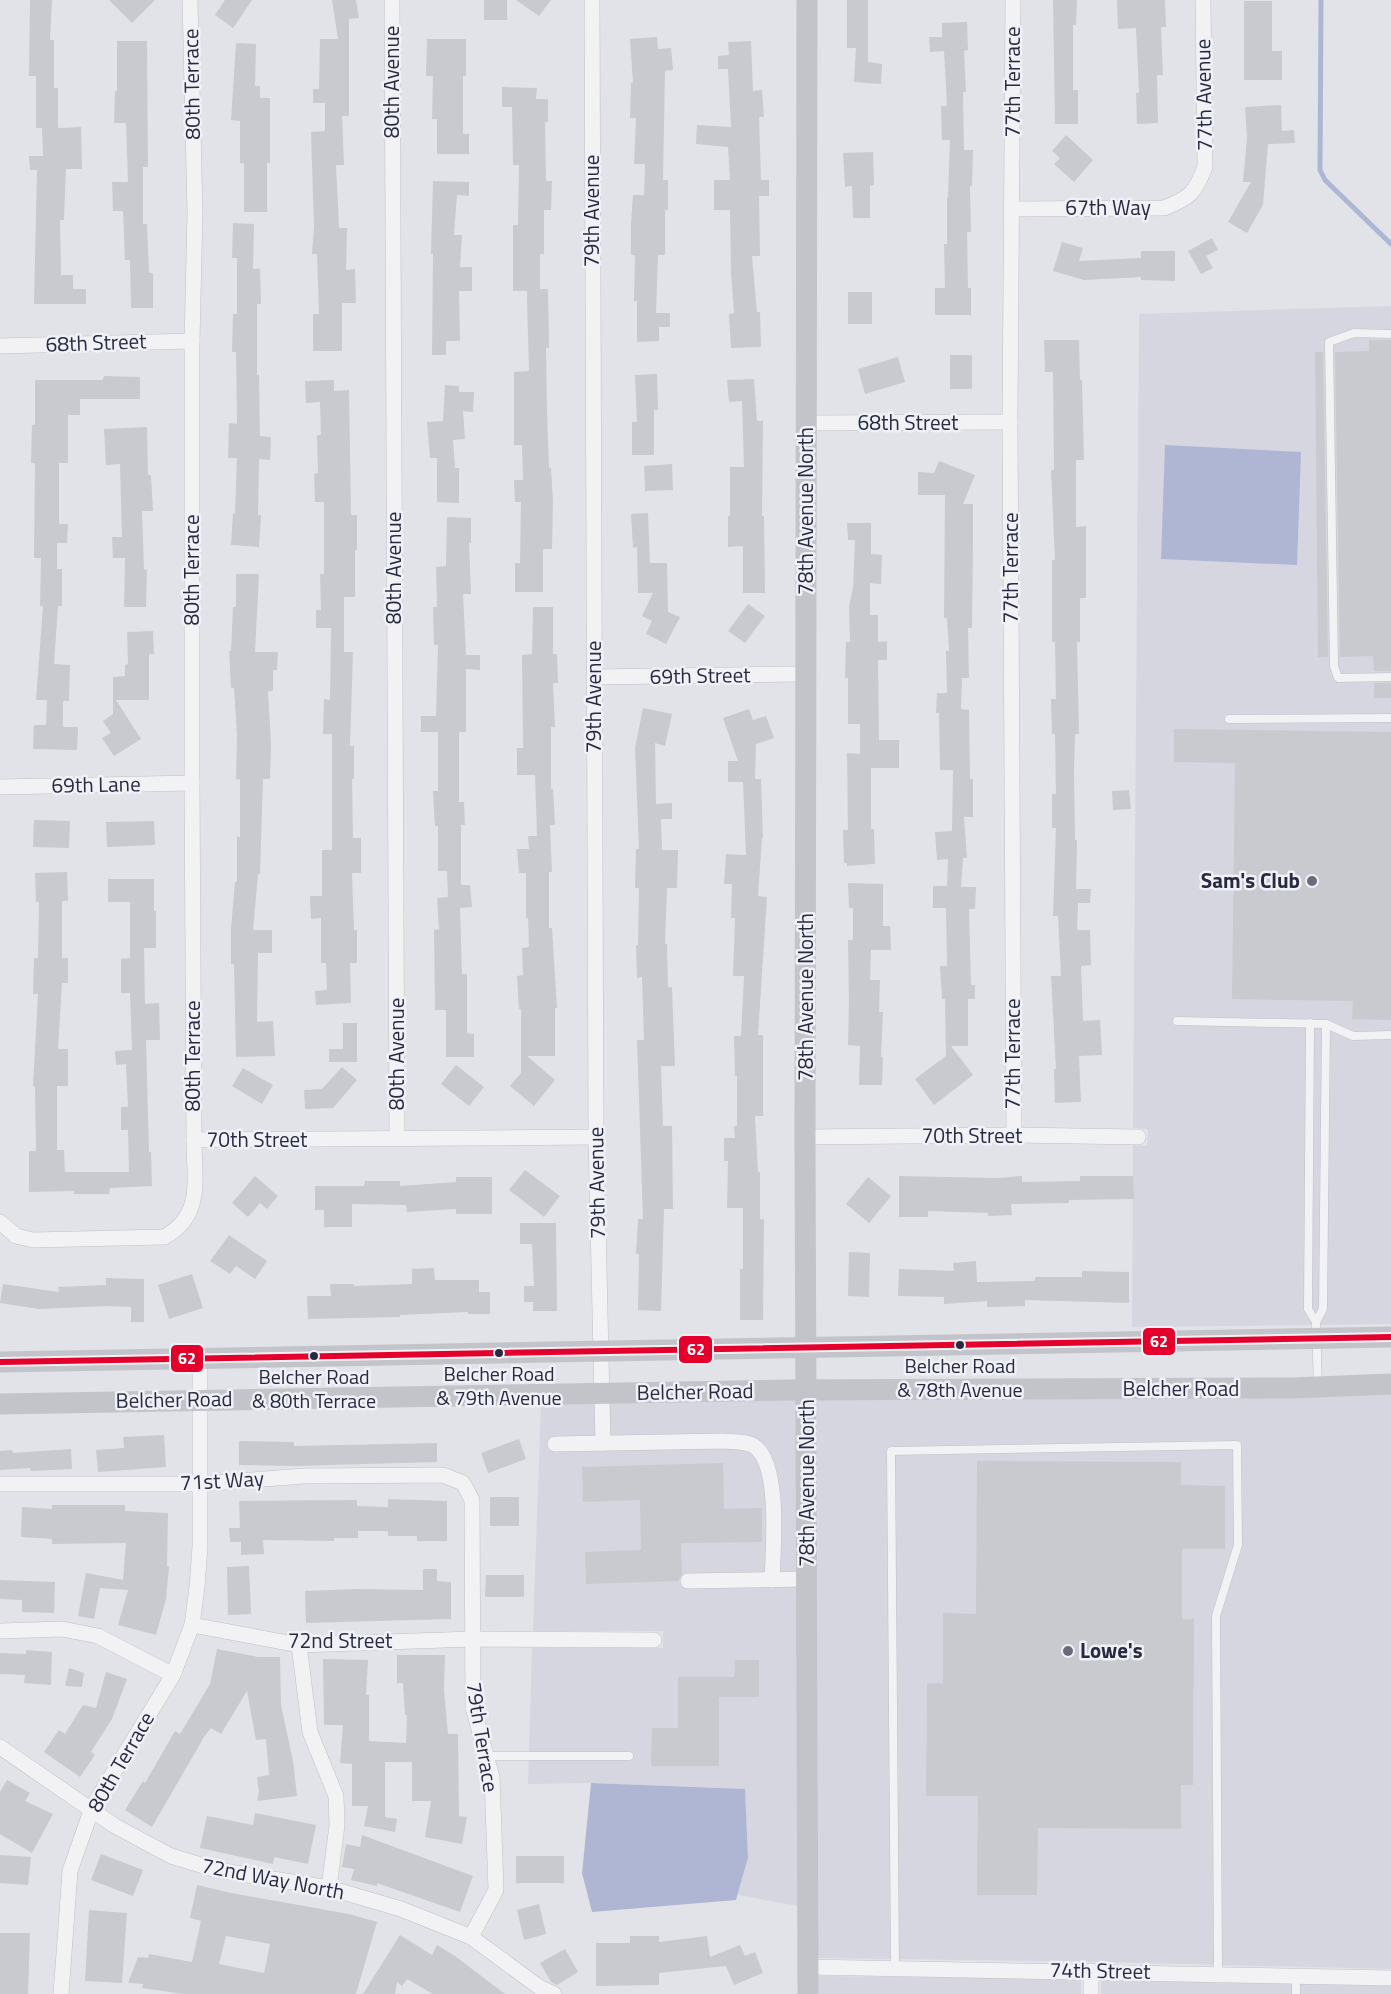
<svg xmlns="http://www.w3.org/2000/svg" width="1391" height="1994" viewBox="0 0 1391 1994" font-family="'Titillium Web',sans-serif">
<style>
.built{fill:#d5d6e0}
.water{fill:#afb6d4}
.lines{fill:none;stroke-linecap:round;stroke-linejoin:round}
.stream{stroke:#afb6d4;stroke-width:5}
.building{fill:#c9cad0;fill-rule:evenodd}
.lane-casing{stroke:#bfc0c6;stroke-width:9}
.street-casing{stroke:#bfc0c6;stroke-width:16}
.lane{stroke:#f2f2f4;stroke-width:8}
.street{stroke:#f2f2f4;stroke-width:15}
.secondary{stroke:#c3c3ca;stroke-width:21}
.bus-1-casing{stroke:#f0f1f7;stroke-width:10}
.bus-1{stroke:#e4002b;stroke-width:6}
.poi-dot{fill:#696b7c;stroke:#f0f1f7;stroke-width:2}
.bus-dot{fill:#282a42;stroke:#f0f1f7;stroke-width:2}
.labels{text-anchor:middle;stroke-width:5;stroke-linejoin:round;paint-order:stroke}
.bus-label{font-size:20px;fill:#282a42;stroke:#f0f1f7}
.street-label{font-size:21px;fill:#282a42;stroke:#f0f1f7}
.poi-label{font-size:21px;font-weight:bold;fill:#282a42;stroke:#f0f1f7;text-anchor:end}
.line-badge{stroke:#f0f1f7;stroke-width:2}
.badge-label{font-size:16px;text-anchor:middle;font-weight:bold;fill:#fff}
</style>
<rect width="100%" height="100%" fill="#e2e3e8"/>
<g class="built">
<path d="M1391,306v1018l-259,3 1,-182 14,1 1,-17 -15,-1 6,-814z"/>
<path d="M1391,1393v576l-290,-7 -283,-4 -1,-560z"/>
<path d="M798,1399v507l-60,-11 10,-37 -3,-69 -154,-6 -63,1 4,-136h131v-17h-130l8,-228z"/>
<path d="M818,1976l263,3v15h-263z"/>
<path d="M1101,1980l290,6v8h-290z"/>
</g>
<g class="water">
<path d="M1165,445l136,7 -4,113 -136,-6z"/>
<path d="M591,1783l154,6 3,69 -12,42 -144,12 -10,-39z"/>
</g>
<g class="lines">
<path class="stream" d="M1321,0l-1,170 5,10 66,64"/>
</g>
<g class="building">
<path d="M30,0h22l-2,40h4v48h4v40l23,-1 1,42h-16l-2,51h-4l1,55h12v14h13v15h-52l3,-134h-7l-1,-14h14l-1,-28h-6v-52h-7z"/>
<path d="M109,0h46l-23,23z"/>
<path d="M225,0h27l-19,28 -18,-13z"/>
<path d="M332,0h24l3,18 -10,1v97h-7l2,49h-8l3,63h8l-1,42 9,-1 1,34h-14v48h-29v-37h6l-2,-60h-5l2,-27 -3,-95 14,-1v-28h-12v-14h6l1,-50h18z"/>
<rect x="484" y="0" width="23" height="20"/>
<path d="M516,0h35l-12,16z"/>
<path d="M847,0h21v62l14,2 -1,20 -27,-2 2,-34h-9z"/>
<path d="M1053,0h24l-1,25h-3v65h5v34h-23z"/>
<path d="M1117,0h48l1,27h-5l2,48h-6l1,48 -21,1 -1,-31h3l-3,-65 -18,1z"/>
<path d="M1244,1h28v50h10v29h-38z"/>
<path d="M967,22l1,28 -4,1 2,41h-3l1,58h9l-1,36h-2l1,46h-4l1,56h3v27h-36v-27h10l-1,-44h3v-47h1l2,-57h-8l-1,-34h6l-3,-55 -14,1 -1,-15h13v-14z"/>
<path d="M657,37l1,12 13,-1 2,22 -8,1 -2,109h5v30h-3v45h-7l-2,58h14v14h-11v14l-22,1v-41h-3l1,-46h-4v-32l2,-28h11l1,-31h-11l2,-46h-6l1,-35h2l-3,-44z"/>
<path d="M427,39h39v37h-3v58h6v20h-32v-35h-5l1,-43h-7z"/>
<path d="M117,41h30l1,126h-5v57h4l2,49h4v35h-22l-1,-48h-5l-2,-49h-10l-1,-29h16l-2,-59h-12l1,-32h2z"/>
<path d="M751,41l2,50 9,-1 2,27h-5l2,63h8v16h-10l1,60h-8l5,56h3l1,35 -30,1 -2,-34 5,-1 -3,-41 -1,-62h-16v-30h16l-2,-33 -32,-3 1,-19 34,2 -3,-58h-10v-13l11,-1 -1,-13z"/>
<path d="M236,43l20,1 -1,42h5v12h10v65h-3v49h-23v-49h-4v-42l-9,-1z"/>
<path d="M502,87l35,1 -1,11h12v23h-3l1,59h6l-1,29h-7v44h-4v35h8l1,59h-3l1,63 2,57h2l2,33 -1,48h-9v43h-28v-29h5l1,-61h-6l-1,-22h9l-1,-35h-8v-73l15,-1 -2,-72v-8h-14v-66h5l1,-60h-6l-1,-58h-10z"/>
<path d="M1281,105l1,26 12,-1 1,13 -27,1 -5,61 -16,28 -19,-11 23,-40h-8l4,-45 -2,-30z"/>
<path d="M1066,135l27,25 -19,22 -20,-18 6,-6 -8,-7z"/>
<path d="M873,152l1,33 -4,1v32h-17l-1,-32 -7,1 -2,-34z"/>
<path d="M433,181l36,1v14l-12,-1 -3,40h8l-2,32h12v24h-13l1,50h-14v14h-14l1,-101h-2z"/>
<path d="M233,223l21,1 -1,45h7l1,35h-4v71h2l1,61 11,1 -1,23 -11,-1 -1,56h3l-2,32 -28,-2 2,-32 2,1 2,-56h-9l1,-35 8,1 -1,-72h-4l1,-38h4v-56h-5z"/>
<path d="M1212,238l6,12 -12,6 7,12 -12,6 -13,-23z"/>
<path d="M1062,242l21,6 -4,13 62,-3v-7h34v30l-34,-1v-3l-57,3 -31,-9z"/>
<rect x="848" y="292" width="24" height="32"/>
<path d="M1044,340h35l1,40h2l2,80h-8v67l10,-1v72h-6v44h-3l2,92h-4l-1,38 1,68h2l-1,49h15l-1,14h-12l-1,27h13l1,35 -10,1 2,55 17,-1 2,35 -23,1 2,46 -26,1 -1,-34h2l-5,-93h10l-3,-60h-5l3,-88h-4v-34h4l-1,-60h-3l-1,-35h5l-1,-57h-3v-82h3l-4,-90h3l-1,-98h-8z"/>
<path d="M1369,340h22v331h-17l-1,-15 -33,1 -5,-305 34,-1z"/>
<path d="M1315,352h8l5,305h-10z"/>
<rect x="950" y="355" width="22" height="34"/>
<path d="M898,357l7,25 -40,12 -7,-25z"/>
<path d="M657,374l1,36h-4v45h-22v-33h5l-2,-47z"/>
<path d="M104,376l36,1v22h-60v16h-12v48h-9v61h9l-1,19h-10v26h5v37h-4l-4,58 16,1 -1,36h-6v26h15l-1,23 -44,-1 1,-24h12l1,-25h-11l7,-94h-3l1,-48h-7l1,-95h-4l1,-38h3v-45h68z"/>
<path d="M754,379l3,42h6l-1,95h2l1,77h-22v-47l-15,1v-31h2v-49h14l-2,-66 -13,1 -2,-22z"/>
<path d="M334,380v11l15,-1 2,125h6v35h-2v47h-11v55h9l-3,94h4v33h-2l1,59h8v35h-9l2,57h3v33h-7l1,40 -35,2 -1,-14 12,-1 -1,-27h-5v-45l-10,1 -1,-23h12v-46h10v-116h-9l1,-35 6,1 1,-72h-15v-18h5l-1,-36h4v-72h-9l-1,-28 4,-1 -1,-38h4l-1,-33 -14,1 -1,-22z"/>
<path d="M445,385l14,1v6h15l-1,20 -10,-1 2,28 -12,1 2,28h4v35l-22,-1v-44h-7l-3,-36 16,-1z"/>
<path d="M147,427l1,48h3l2,36h-11l2,58 3,1 -1,37h-22l1,-49h-12l-1,-21h10l-2,-73 -14,1 -2,-36z"/>
<path d="M939,461l36,14 -12,29h10v38l-1,86h-4l1,50h-7l-1,31 8,1 1,69h3v38h-9l3,41h-4l-2,29h15l-1,22h-6l2,76h4v14h-7v47h-17l22,29 -39,30 -19,-26 31,-23 -1,-57h-3l-2,-33h7l-1,-58h-13v-22h14l1,-27 -11,1 -2,-28 17,-1 1,-61h-13l-1,-57h-3l1,-20h10l-1,-42h3l-2,-33h-3l1,-123h-27v-23l16,1z"/>
<path d="M672,464l1,26 -28,1 -1,-25z"/>
<path d="M648,513l2,50h17l1,49 12,5 -14,27 -20,-10 6,-13 -10,-5 11,-23h-15l-1,-46 -4,1 -2,-34z"/>
<path d="M447,517l24,1v25h-2l2,51h-8l3,61h14v15l-14,-1v63h-7v70h5l1,23h-4v60h9l2,22 -12,1 2,66h5v59l7,1v23h-28v-47h-11l-1,-80 5,-1 -2,-31 11,-1 -1,-26h-9v-45h-3l-2,-35h5v-59h-17v-16h15l2,-71h-4l-1,-38h4l-1,-40 10,-1z"/>
<path d="M847,523h24v31l11,1 -1,29 -11,-1v32h8v27l9,-1v19h-9l1,80h20v28h-28v61h3l1,35 -28,2v-3h-3l-1,-33h5l-1,-77 13,1v-30h-12v-46h-3l1,-36h4l-1,-36 4,-18 2,-48h-7z"/>
<path d="M236,574h23l-4,78h23l-1,18h-4v21h-5l3,54 -1,34h-7l-3,95h-2l-5,56h19v23h-14l-1,69 16,-1 2,35 -39,1 -2,-93h-3v-36l4,-46h2v-45h3v-58h-4l1,-45 -3,-46h-3l-2,-37h2l2,-44h3z"/>
<path d="M748,604l17,12 -20,27 -17,-12z"/>
<path d="M533,607h20v47h4l1,29h-5l2,44h-4v62h2l2,36h-5l2,47h-3v56h3l5,80h-2v48h-28l28,24 -21,26 -24,-20 11,-13v-64h-2l-2,-33 6,-1 -1,-27 7,-1 -1,-29h-2v-45h-7l-2,-24h12l-1,-13h9l-2,-61h-18v-27h6l-1,-93 10,-1z"/>
<path d="M153,631l1,23h-5v46h-33l25,39 -27,17 -12,-18 9,-5 -8,-12 10,-7v-37l12,-1v-11l3,-1 -1,-32z"/>
<rect x="1374" y="683" width="17" height="15"/>
<path d="M643,708l29,6 -7,32 -10,-3 1,61 16,-1v16h-11l1,31h16l-1,38h-10l-2,56h2l1,43h4l3,79h-14l2,60h9l1,83h-9l-3,102 -23,-1 1,-56h-3l2,-35h5l-6,-179h7l-2,-63 -5,1 -1,-33h2l1,-57h-4l1,-39h3l-4,-101z"/>
<path d="M749,709l4,11 13,-4 8,22 -18,6 -1,35h6l2,59h-1l-4,58 9,1 -9,138h5v81h-8l3,56h2v47h4l-1,101h-23v-51h3v-61h-16l1,-47h-4v-23h11l-1,-12h3v-50h-2l-1,-40h7l3,-60h-11l2,-58h-4l1,-34h-8l2,-30 20,1 -3,-73h-15v-21h10l-15,-43z"/>
<path d="M1174,729l217,3v288l-39,-1 1,-18 -121,-2 3,-236 -61,-1z"/>
<path d="M1129,790l2,19 -18,1 -1,-19z"/>
<path d="M34,820l36,1 -1,27 -36,-1z"/>
<path d="M154,821l1,24 -48,2 -1,-25z"/>
<path d="M67,872l1,29h-6v57h6v25h-6l-4,66h10v37h-11v64h7l1,22h64l-1,-42h-7v-23h7l-2,-43 -10,1 -1,-14 17,-1 -2,-57h-9v-34l9,-1v-56h-22v-23h46v32h2v37h-12l1,56 14,-1 1,37h-14l3,112h2l1,34 -42,2 -1,6h-35v-3l-45,1v-41h7l-1,-65h-2l5,-92h-5l1,-36h4l1,-56h-3l-1,-29z"/>
<path d="M848,883l35,1v42h7l1,24h-20l-1,30h10l-1,32h4l-2,45h2l-1,28h-23l1,-39 -12,-1 1,-44 -1,-61h5v-32h-4z"/>
<path d="M343,1023h14v39h-28v-13h14z"/>
<path d="M456,1065l28,22 -15,19 -28,-22z"/>
<path d="M342,1067l15,13 -24,28 -28,1 -1,-19 18,-1z"/>
<path d="M243,1068l30,17 -11,19 -30,-18z"/>
<path d="M525,1170l35,26 -16,21 -35,-27z"/>
<path d="M255,1176l23,20 -11,13 -7,-6 -12,14 -16,-14z"/>
<path d="M899,1176l99,2 24,-2v6l58,-1v-5h53l1,23 -65,1v3l-58,1 1,11 -24,1v-3l-60,-2v6h-29z"/>
<path d="M456,1177h36v37h-36v-5l-49,3 -1,-7 -54,-1v23h-28v-17h-9v-24h49l1,-5h35v5l56,-4z"/>
<path d="M868,1177l23,19 -22,27 -23,-19z"/>
<path d="M520,1223h36l1,88h-24v-9h-9v-16h10l-2,-42h-12z"/>
<path d="M229,1235l38,26 -12,18 -19,-13 -6,8 -20,-13z"/>
<path d="M849,1252l21,1 -1,44 -21,-1z"/>
<path d="M976,1261l1,21 58,-1v-4h47v-6l47,1v31l-104,-3v6l-38,1v-6l-43,3v-7l-46,-1 1,-27 55,2 -1,-8z"/>
<path d="M434,1268l1,12h44v12h11v22h-22v-2l-68,3v2l-92,2 -1,-23h24l-1,-12h24v2l58,-2v-15z"/>
<path d="M192,1274l11,34 -34,11 -11,-34z"/>
<path d="M106,1278l38,1v43h-13v-15l-25,-1 -67,3 -39,-6 3,-19 56,8 -1,-5 48,-2z"/>
<path d="M164,1435l2,32 -68,5 -2,-22 28,-2 -1,-11z"/>
<path d="M519,1439l7,20 -38,14 -7,-20z"/>
<path d="M239,1441l55,1v4l143,-3v19l-143,4 -55,-1z"/>
<path d="M71,1449l1,20 -41,2 -1,-3 -30,2v-19l12,-1 1,3z"/>
<path d="M977,1461l204,1v23l44,1v63h-43v70h12l-1,166h-12v44l-143,-1 -1,67h-60l1,-99h-52l1,-113h16v-70l33,1z"/>
<path d="M723,1463l1,46 38,-1v34l-81,1 1,31 -4,7 -92,3 -1,-32 56,-2 -1,-50 -57,2 -1,-35z"/>
<rect x="490" y="1497" width="29" height="29"/>
<path d="M388,1499l59,2v40h-30v-5h-29v-5h-30v7h-24v3l-71,-1 1,14 -23,1v-13h-11l-1,-14h11l-1,-27 118,-1v6l31,1z"/>
<path d="M52,1505h73v6l43,2 -1,53 2,1 -3,32 -10,36 -38,-10 10,-35 -28,-2 -6,31 -16,-3 8,-43 37,7 3,-37 -74,1v-5l-31,-2 1,-30 30,2z"/>
<path d="M249,1566l2,48 -23,1 -1,-48z"/>
<path d="M423,1569h14v12l14,1v37l-145,4 -1,-32 50,-2 68,1z"/>
<path d="M486,1575h38v22h-39z"/>
<path d="M0,1580l55,2 -1,31 -32,-1v-12l-22,-1z"/>
<path d="M217,1649l41,8h22l1,48 12,56 4,35 -40,5 2,-9 -2,-15 12,-2 -3,-36 -10,1 -9,-49 -26,43 -10,-6 -7,9 -52,90 -27,-17 18,-29 2,2 30,-52 5,3 30,-50z"/>
<path d="M26,1650l26,2 -1,33 -27,-2 1,-8 -25,-1v-21l26,1z"/>
<path d="M397,1655h48l-1,34 4,45h10l1,82 8,1 -5,27 -37,-7 6,-36h-19v-39h-27v55l12,2 -2,13 -31,-6 4,-20h-16v-42l-12,-1 3,-38h-19l-1,-66 45,1 -2,35h3v46l37,2 1,-28h-2l-2,-32h-6z"/>
<path d="M735,1660h24v37h-40v69h-68l1,-38h26v-51h56z"/>
<path d="M69,1668l15,5 -2,14 -17,-1z"/>
<path d="M106,1672l21,7 -15,40 -21,33 4,3 -15,22 -36,-25 15,-22 6,4 18,-29 13,3z"/>
<path d="M7,1780l23,13 -5,8 28,13 -21,39 -32,-19v-42z"/>
<path d="M255,1813l61,12 -8,39 -34,-7 -1,7 -73,-16 7,-32 46,9z"/>
<path d="M362,1835l111,41 -13,36 -83,-29v3l-26,-6 3,-11 -12,-2 4,-23 14,3z"/>
<path d="M101,1854l42,16 -10,26 -42,-16z"/>
<path d="M0,1855l31,2 -3,28 -28,-2z"/>
<rect x="516" y="1856" width="48" height="27"/>
<path d="M197,1885l34,8 118,21 28,8 -21,72h-172l-42,-6 1,-4 -15,-1 10,-26 10,1 1,-4 43,8 9,-41 -11,-3zM226,1936l44,8 -6,29 -45,-9z"/>
<path d="M539,1904l7,30 -22,6 -7,-30z"/>
<path d="M89,1910l38,3 -5,70 -37,-2z"/>
<path d="M0,1933h30l-2,61h-28z"/>
<path d="M400,1935l32,20 5,-10 18,11 50,38h-72l-26,-15 -5,7 -5,-4 -2,12h-32z"/>
<path d="M630,1936h29v6l48,-6 3,21 30,-12 5,11 10,-4 8,21 -29,12 -8,-19 -67,7v12l-63,1v-43h34z"/>
<path d="M565,1949l13,23 -21,13 -6,-3 -11,-19z"/>
</g>
<g class="lines">
<g class="lane-casing">
<g id="lane">
<path d="M1391,334l-37,-1 -25,9 5,324 4,12 53,-1"/>
<path d="M1229,719l162,-1"/>
<path d="M1177,1021l149,3 27,12 38,-1"/>
<path d="M1310,1023l-2,286 8,13"/>
<path d="M1318,1387l-2,-65 7,-13 3,-285"/>
<path d="M487,1756h142"/>
<path d="M895,1968l-4,-517 346,-6 1,100 -22,71 2,357"/>
<path d="M1296,1975v19"/>
</g>
</g>
<g class="street-casing">
<g id="street">
<path d="M190,0l5,213 -3,128v442l2,357"/>
<path d="M392,0l5,1137"/>
<path d="M592,0l4,1137 7,306"/>
<path d="M1013,0l-3,422 4,713"/>
<path d="M1012,209l152,-1c26,-10 31,-15 41,-41l-2,-167"/>
<path d="M0,346l192,-5"/>
<path d="M807,423l203,-1"/>
<path d="M594,677l211,-3"/>
<path d="M0,787l192,-4"/>
<path d="M805,1137l209,-2 124,2"/>
<path d="M0,1222l16,14 17,4 131,-3c40,-21 30,-59 30,-97l402,-3"/>
<path d="M555,1444l168,-3c10,1 23,0 31,5 27,18 19,104 18,134"/>
<path d="M0,1484h200l104,-8 139,-1 20,8 9,17 1,207 19,70 4,113 -25,47"/>
<path d="M688,1581l119,-2"/>
<path d="M192,1625l107,20 174,-6 181,1"/>
<path d="M0,1631l62,-2 36,7 75,39"/>
<path d="M299,1645l11,87 26,64 1,29 -8,63"/>
<path d="M0,1747l115,79 56,30 46,14 112,18 72,21 70,28 68,50 15,7"/>
<path d="M808,1967l583,11"/>
<path d="M1091,1971v23"/>
<path d="M61,1994l9,-123 22,-63 81,-133 19,-50 5,-38 3,-40v-189"/>
</g>
</g>
<use href="#lane" class="lane"/>
<use href="#street" class="street"/>
<g class="secondary">
<path d="M807,0l-2,1137 3,857"/>
<path d="M0,1362l1391,-25"/>
<path d="M0,1404l789,-14 503,-2 99,-4"/>
</g>
<g class="bus-1-casing">
<path id="bus-1" d="M0,1362l1391,-25"/>
</g>
<use href="#bus-1" class="bus-1"/>
</g>
<g class="poi-dot">
<circle cx="1312" cy="881" r="6"/>
<circle cx="1068" cy="1651" r="6"/>
</g>
<g class="bus-dot">
<circle cx="960" cy="1345" r="5"/>
<circle cx="499" cy="1353" r="5"/>
<circle cx="314" cy="1356" r="5"/>
</g>
<g class="labels">
<g class="bus-label">
<text x="960" y="1373">Belcher Road<tspan x="960" dy="24">&amp; 78th Avenue</tspan></text>
<text x="499" y="1381">Belcher Road<tspan x="499" dy="24">&amp; 79th Avenue</tspan></text>
<text x="314" y="1384">Belcher Road<tspan x="314" dy="24">&amp; 80th Terrace</tspan></text>
</g>
<g class="street-label">
<text transform="translate(392 82) rotate(-90)" y="7">80th Avenue</text>
<text transform="translate(1013 82) rotate(-90)" y="7">77th Terrace</text>
<text transform="translate(192 84) rotate(-91)" y="7">80th Terrace</text>
<text transform="translate(1204 95) rotate(-91)" y="7">77th Avenue</text>
<text x="1108" y="215">67th Way</text>
<text transform="translate(592 211) rotate(-90)" y="7">79th Avenue</text>
<text transform="translate(96 343) rotate(-2)" y="7">68th Street</text>
<text x="908" y="430">68th Street</text>
<text transform="translate(806 511) rotate(-90)" y="7">78th Avenue North</text>
<text transform="translate(394 568) rotate(-90)" y="7">80th Avenue</text>
<text transform="translate(1011 568) rotate(-90)" y="7">77th Terrace</text>
<text transform="translate(192 570) rotate(-90)" y="7">80th Terrace</text>
<text transform="translate(700 676) rotate(-1)" y="7">69th Street</text>
<text transform="translate(594 697) rotate(-90)" y="7">79th Avenue</text>
<text transform="translate(96 785) rotate(-1)" y="7">69th Lane</text>
<text transform="translate(806 997) rotate(-90)" y="7">78th Avenue North</text>
<text transform="translate(397 1054) rotate(-90)" y="7">80th Avenue</text>
<text transform="translate(1013 1054) rotate(-90)" y="7">77th Terrace</text>
<text transform="translate(193 1056) rotate(-90)" y="7">80th Terrace</text>
<text x="972" y="1143">70th Street</text>
<text x="257" y="1147">70th Street</text>
<text transform="translate(597 1183) rotate(-91)" y="7">79th Avenue</text>
<text x="1181" y="1396">Belcher Road</text>
<text transform="translate(695 1392) rotate(-1)" y="7">Belcher Road</text>
<text transform="translate(174 1400) rotate(-1)" y="7">Belcher Road</text>
<text transform="translate(222 1481) rotate(-3)" y="7">71st Way</text>
<text transform="translate(807 1483) rotate(-90)" y="7">78th Avenue North</text>
<text x="340" y="1648">72nd Street</text>
<text transform="translate(482 1737) rotate(81)" y="7">79th Terrace</text>
<text transform="translate(121 1762) rotate(-60)" y="7">80th Terrace</text>
<text transform="translate(273 1879) rotate(11)" y="7">72nd Way North</text>
<text transform="translate(1100 1971) rotate(1)" y="7">74th Street</text>
</g>
<g class="poi-label">
<text x="1300" y="888">Sam's Club</text>
<text x="1080" y="1658" text-anchor="start">Lowe's</text>
</g>
</g>
<g class="line-badge">
<rect x="1142" y="1327" width="34" height="29" rx="6" fill="#e4002b"/>
<rect x="678" y="1335" width="35" height="29" rx="6" fill="#e4002b"/>
<rect x="170" y="1344" width="34" height="29" rx="6" fill="#e4002b"/>
</g>
<g class="badge-label">
<text x="1159" y="1347">62</text>
<text x="696" y="1355">62</text>
<text x="187" y="1364">62</text>
</g>
</svg>
